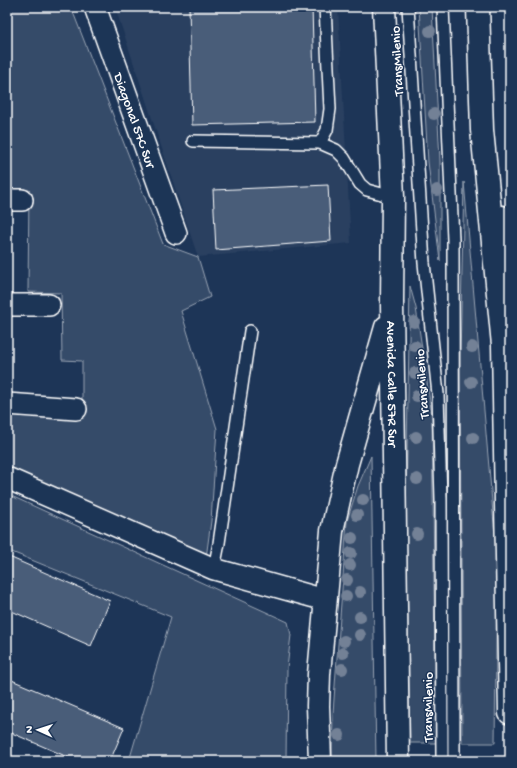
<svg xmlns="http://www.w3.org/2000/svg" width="517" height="768" viewBox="0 0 517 768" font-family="'Gochi Hand',sans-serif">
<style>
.built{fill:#2a4161}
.green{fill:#364b69;stroke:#9aa5b4}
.building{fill:#4a5d79;stroke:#fff}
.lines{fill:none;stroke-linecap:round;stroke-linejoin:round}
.lane-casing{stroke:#fff;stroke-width:14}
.street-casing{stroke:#fff;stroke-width:24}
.highway-casing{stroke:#fff;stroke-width:25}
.lane{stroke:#1d3557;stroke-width:11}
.street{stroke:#1d3557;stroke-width:21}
.highway{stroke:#1d3557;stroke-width:22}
.tree{fill:#738196}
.labels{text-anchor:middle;stroke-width:3;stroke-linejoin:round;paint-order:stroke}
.street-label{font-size:14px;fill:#fff;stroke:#1d3557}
</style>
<rect width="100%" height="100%" fill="#1d3557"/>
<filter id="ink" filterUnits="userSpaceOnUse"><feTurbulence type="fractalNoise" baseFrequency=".025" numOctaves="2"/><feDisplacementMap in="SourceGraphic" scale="8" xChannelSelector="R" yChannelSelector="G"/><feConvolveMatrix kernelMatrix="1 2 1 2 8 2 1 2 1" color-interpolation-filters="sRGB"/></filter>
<g filter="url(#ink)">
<path class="built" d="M115,7h223l13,236 -153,14z"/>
<g class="green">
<path d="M7,7h64l92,237 35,13 12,40 -29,14 36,118 -6,92 -5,37 -199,-90v-58l75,6v-55l-20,-1 -1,-67 -33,-1 1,-102h-22z"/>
<path d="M419,7h13l8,154v100l-12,-99z"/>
<path d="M464,182l33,377 -2,184h-33l-2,-385z"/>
<path d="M410,286l6,22 16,107 4,328h-26l-4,-239z"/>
<path d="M371,456l5,305h-44l1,-48 14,-192 11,-35z"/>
<path d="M7,494l281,128 3,13 -4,33 -1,93h-157l42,-144 -164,-67z"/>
</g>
<g class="building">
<path d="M189,7h123l3,115 -123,3z"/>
<path d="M328,185l3,56 -115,9 -3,-60z"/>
<path d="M7,556l103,45 -19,45 -84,-37z"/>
<path d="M7,678l117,50 -14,33h-33l-70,-30z"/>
</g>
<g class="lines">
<g class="lane-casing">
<g id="lane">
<path d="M408,7l16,256 14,131 3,106 1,261"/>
<path d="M443,7l10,233 1,521"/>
<path d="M193,141l127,2 16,7 8,8 16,26 7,6 26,7"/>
<path d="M320,143l7,-13 3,-21 -5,-102"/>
<path d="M214,569l5,-26 31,-212"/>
</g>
</g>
<g class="street-casing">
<g id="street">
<path id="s1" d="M95,7l81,226"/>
<path d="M7,200h15"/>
<path d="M7,305h42"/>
<path d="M7,404l69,5"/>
<path d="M7,478l207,91 111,31"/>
</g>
</g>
<g class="highway-casing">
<g id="highway">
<path id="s2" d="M384,7l9,190 -1,106 6,458"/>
<path d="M478,7l4,123 21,215 7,368"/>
<path d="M502,217l8,34"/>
<path d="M320,761l-2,-55 1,-32 13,-143 15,-67 39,-137"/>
</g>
</g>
<use href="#lane" class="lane"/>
<use href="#street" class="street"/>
<use href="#highway" class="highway"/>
</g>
<g class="tree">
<circle cx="430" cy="31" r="6"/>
<circle cx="434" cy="114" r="6"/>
<circle cx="437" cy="190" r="6"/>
<circle cx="414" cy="322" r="6"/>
<circle cx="415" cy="346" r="6"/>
<circle cx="472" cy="347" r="6"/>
<circle cx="415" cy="373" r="6"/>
<circle cx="471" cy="382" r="6"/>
<circle cx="417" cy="396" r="6"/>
<circle cx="416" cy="437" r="6"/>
<circle cx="473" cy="438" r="6"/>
<circle cx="417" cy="479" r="6"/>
<circle cx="363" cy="500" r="6"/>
<circle cx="357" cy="515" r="6"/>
<circle cx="417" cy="534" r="6"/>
<circle cx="352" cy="538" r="6"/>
<circle cx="351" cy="553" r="6"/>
<circle cx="350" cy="565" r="6"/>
<circle cx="347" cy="580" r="6"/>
<circle cx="360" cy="592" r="6"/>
<circle cx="346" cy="596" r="6"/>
<circle cx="360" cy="617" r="6"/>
<circle cx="360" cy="635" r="6"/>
<circle cx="344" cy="641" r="6"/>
<circle cx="343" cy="653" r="6"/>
<circle cx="342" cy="669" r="6"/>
<circle cx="339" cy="735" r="6"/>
</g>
</g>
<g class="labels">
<g class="street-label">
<text transform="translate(396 61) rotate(-93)" y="5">TransMilenio</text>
<text dy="5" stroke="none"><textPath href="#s1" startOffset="120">Diagonal 57C Sur</textPath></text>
<text dy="5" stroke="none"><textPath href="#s2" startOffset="377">Avenida Calle 57R Sur</textPath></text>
<text transform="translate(421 384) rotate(-94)" y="5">TransMilenio</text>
<text transform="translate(427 707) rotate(-90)" y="5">TransMilenio</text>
</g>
</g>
<rect width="517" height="768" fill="none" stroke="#1d3557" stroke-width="24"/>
<rect x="12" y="12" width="493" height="744" fill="none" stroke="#fff" stroke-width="1.5" filter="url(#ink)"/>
<g transform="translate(38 730) rotate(273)" stroke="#1d3557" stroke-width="3" paint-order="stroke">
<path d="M0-3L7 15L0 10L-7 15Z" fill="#ffffff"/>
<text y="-6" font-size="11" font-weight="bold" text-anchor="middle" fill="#ffffff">N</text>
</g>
</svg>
